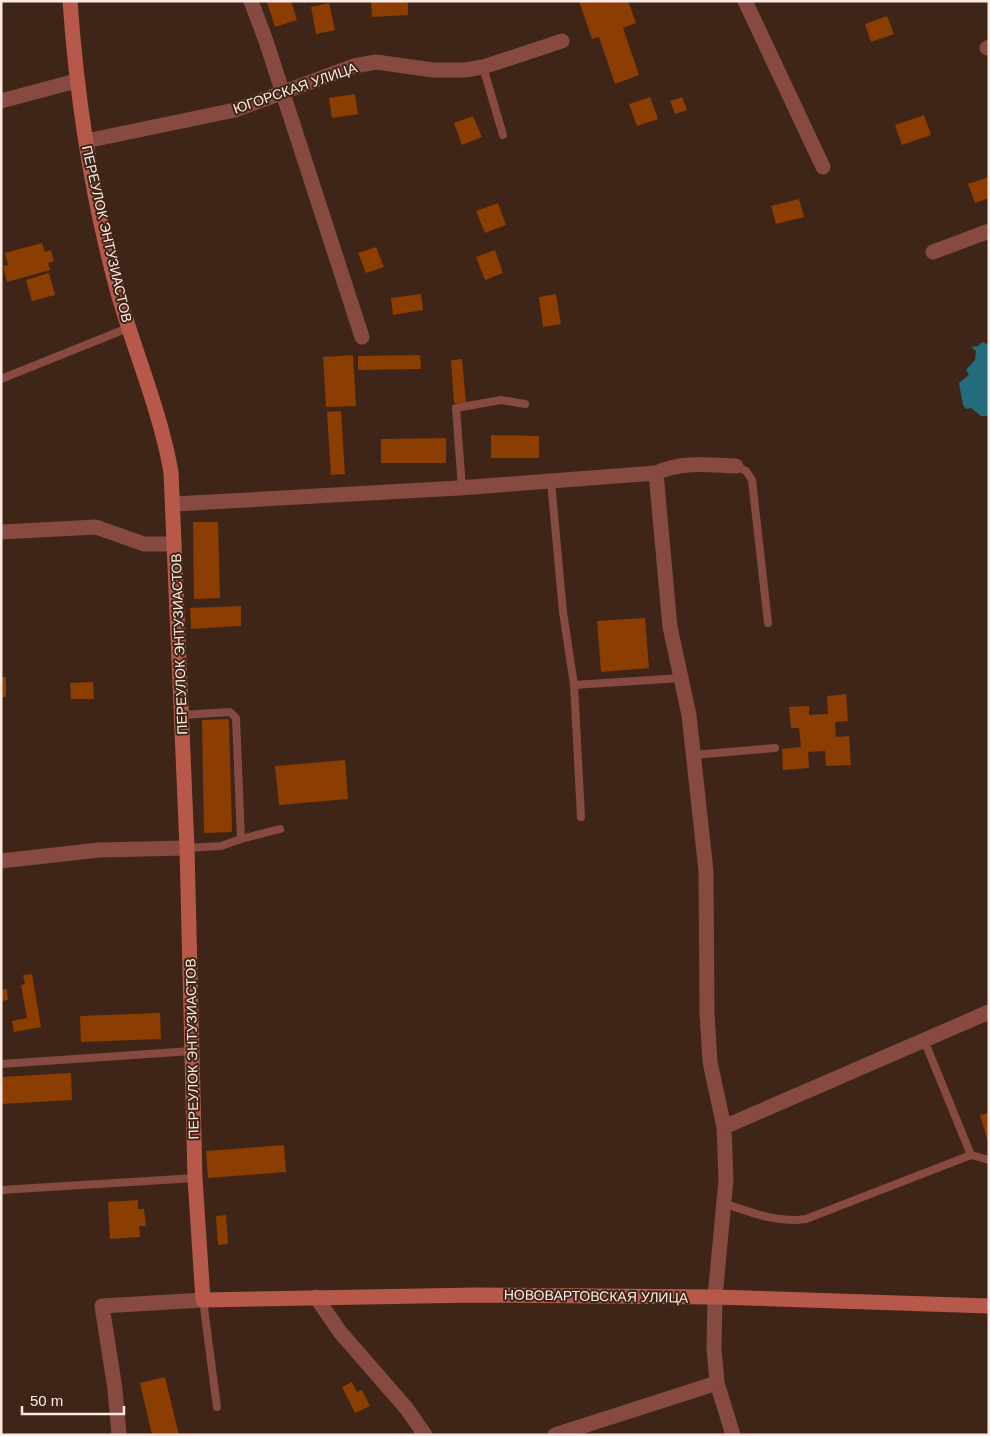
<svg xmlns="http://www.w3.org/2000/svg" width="990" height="1436" viewBox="0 0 990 1436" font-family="Arial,sans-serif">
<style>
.water{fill:#226c7b}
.building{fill:#8c3d01}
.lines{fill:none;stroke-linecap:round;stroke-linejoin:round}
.lane{stroke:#864a41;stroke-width:8}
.street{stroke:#864a41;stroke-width:15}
.secondary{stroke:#b6594b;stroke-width:15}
.labels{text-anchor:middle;stroke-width:4;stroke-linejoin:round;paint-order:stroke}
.street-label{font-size:14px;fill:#fdebe3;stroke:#3e2517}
</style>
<rect width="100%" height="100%" fill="#3e2517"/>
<path class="water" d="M982,342l7,3v71h-8l-10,-8 -5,1 -3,-4 -4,-22 10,-8 -3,-5 9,-10 1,-9 -5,-4 7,-1z"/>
<g class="building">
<path d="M291,1l6,19 -22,7 -8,-25z"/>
<path d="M371,1h37v14l-36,2z"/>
<path d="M579,1h49l8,22 -13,5 16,47 -24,9 -16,-47 -7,2z"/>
<path d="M329,3l6,27 -19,4 -5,-27z"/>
<path d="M887,16l7,18 -23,8 -6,-18z"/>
<path d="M355,94l3,20 -26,4 -3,-20z"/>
<path d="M650,97l8,22 -21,7 -8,-22z"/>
<path d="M682,97l5,13 -12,4 -5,-13z"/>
<path d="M924,115l7,20 -29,10 -7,-20z"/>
<path d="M473,116l9,21 -20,8 -8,-22z"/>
<path d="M989,177v21l-14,5 -7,-19z"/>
<path d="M799,199l5,18 -28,7 -5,-18z"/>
<path d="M498,203l8,22 -21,8 -9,-22z"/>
<path d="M42,243l3,9 6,-2 3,11 -6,2 2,7 -43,12 -4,-16 5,-1 -3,-12z"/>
<path d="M376,247l8,20 -18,6 -8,-20z"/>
<path d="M495,250l8,23 -18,7 -9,-23z"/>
<path d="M49,273l6,22 -23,6 -6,-21z"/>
<path d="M421,294l2,16 -30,5 -2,-17z"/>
<path d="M556,294l5,30 -18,3 -4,-30z"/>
<path d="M353,355l3,51 -30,1 -3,-50z"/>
<path d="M420,355l1,14 -63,1v-14z"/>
<path d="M462,359l4,44h-12l-3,-43z"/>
<path d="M341,411l4,63 -14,1 -4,-63z"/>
<path d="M491,435l48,1v22h-48z"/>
<path d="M446,438v25h-65v-24z"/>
<path d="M193,522h25l2,76 -26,1z"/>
<path d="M241,606v20l-50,3 -1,-21z"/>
<path d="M645,618l4,50 -48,4 -4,-51z"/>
<rect x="1" y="677" width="5" height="20"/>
<path d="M93,682l1,17h-23l-1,-16z"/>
<path d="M846,694l2,27 -13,1 1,15 13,-1 2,29 -25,1 -1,-15 -17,1 1,16 -26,2 -1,-21 19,-2 -2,-19h-8l-2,-21 20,-1v9l19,-1 -1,-18z"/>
<path d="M229,719l3,113 -28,1 -2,-113z"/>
<path d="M345,760l3,39 -69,6 -4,-39z"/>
<path d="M32,974l9,53 -27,5 -2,-11 15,-3 -6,-33 4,-1 -2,-9z"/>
<path d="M7,989l1,11 -7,1v-11z"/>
<path d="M160,1013l1,26 -80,3 -1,-26z"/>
<path d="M71,1073l1,27 -71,4v-27z"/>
<path d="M989,1113v29h-1l-8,-27z"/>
<path d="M284,1145l2,27 -78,6 -2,-27z"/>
<path d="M138,1200v9h6l2,17h-7l1,11 -30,2 -2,-37z"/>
<path d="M226,1215l2,29 -10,1 -2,-29z"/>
<path d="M165,1377l14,58h-27l-12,-52z"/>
<path d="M352,1382l5,10 5,-2 8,16 -15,7 -13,-26z"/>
</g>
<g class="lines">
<g class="lane">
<path d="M483,67l20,68"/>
<path d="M1,379l127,-51"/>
<path d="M736,466l10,5 6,9 16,143"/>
<path d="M551,481l12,131 11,73 7,132"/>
<path d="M462,488l-6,-80 45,-8 24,4"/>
<path d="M574,685l107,-7"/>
<path d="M182,715l48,-3 6,6 5,121 -20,7 -34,2"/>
<path d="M693,755l82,-7"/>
<path d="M241,839l39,-10"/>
<path d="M924,1040l47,115"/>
<path d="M1,1064l191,-13"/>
<path d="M1,1190l194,-12"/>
<path d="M726,1204c27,9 51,19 80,15l165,-64 18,5"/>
<path d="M203,1300l14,107"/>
</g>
<g class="street">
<path d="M251,1l15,40 96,296"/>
<path d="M745,1l78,166"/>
<path d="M987,48l2,-1"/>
<path d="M1,101l75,-20"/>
<path d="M86,141l149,-31 119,-44 22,-4 57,8h32l18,-3 79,-26"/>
<path d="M933,252l56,-21"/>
<path d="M656,473l14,154 19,88 17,156 1,142 3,49 14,65 2,53 -11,117 -1,51 3,35 16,52"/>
<path d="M174,504l285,-16 197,-15c26,-12 51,-8 80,-7"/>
<path d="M1,532l95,-5 48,17h30"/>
<path d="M1,861l98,-11 88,-2"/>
<path d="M724,1127l265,-115"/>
<path d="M316,1297l24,35 67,77 18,26"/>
<path d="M119,1435l-4,-46 -13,-83 101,-6"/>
<path d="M555,1435l162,-52"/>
</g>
<path class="secondary" d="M70,1c7,99 22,197 48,292 17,60 42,117 53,179l16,376 8,330 8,122 274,-5 238,2 274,9"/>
</g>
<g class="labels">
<g class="street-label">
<text transform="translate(295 88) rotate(-19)" y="5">ЮГОРСКАЯ УЛИЦА</text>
<text transform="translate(107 234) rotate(77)" y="5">ПЕРЕУЛОК ЭНТУЗИАСТОВ</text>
<text transform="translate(179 644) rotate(-92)" y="5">ПЕРЕУЛОК ЭНТУЗИАСТОВ</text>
<text transform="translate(192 1049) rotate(-91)" y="5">ПЕРЕУЛОК ЭНТУЗИАСТОВ</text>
<text transform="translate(596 1296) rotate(1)" y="5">НОВОВАРТОВСКАЯ УЛИЦА</text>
</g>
</g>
<rect width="990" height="1436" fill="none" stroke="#fdebe3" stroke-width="5"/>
<path d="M22 1406v8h102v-8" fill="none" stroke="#fdebe3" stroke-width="2.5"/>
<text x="30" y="1406" font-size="15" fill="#fdebe3" stroke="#3e2517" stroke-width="4" paint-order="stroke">50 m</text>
</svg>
